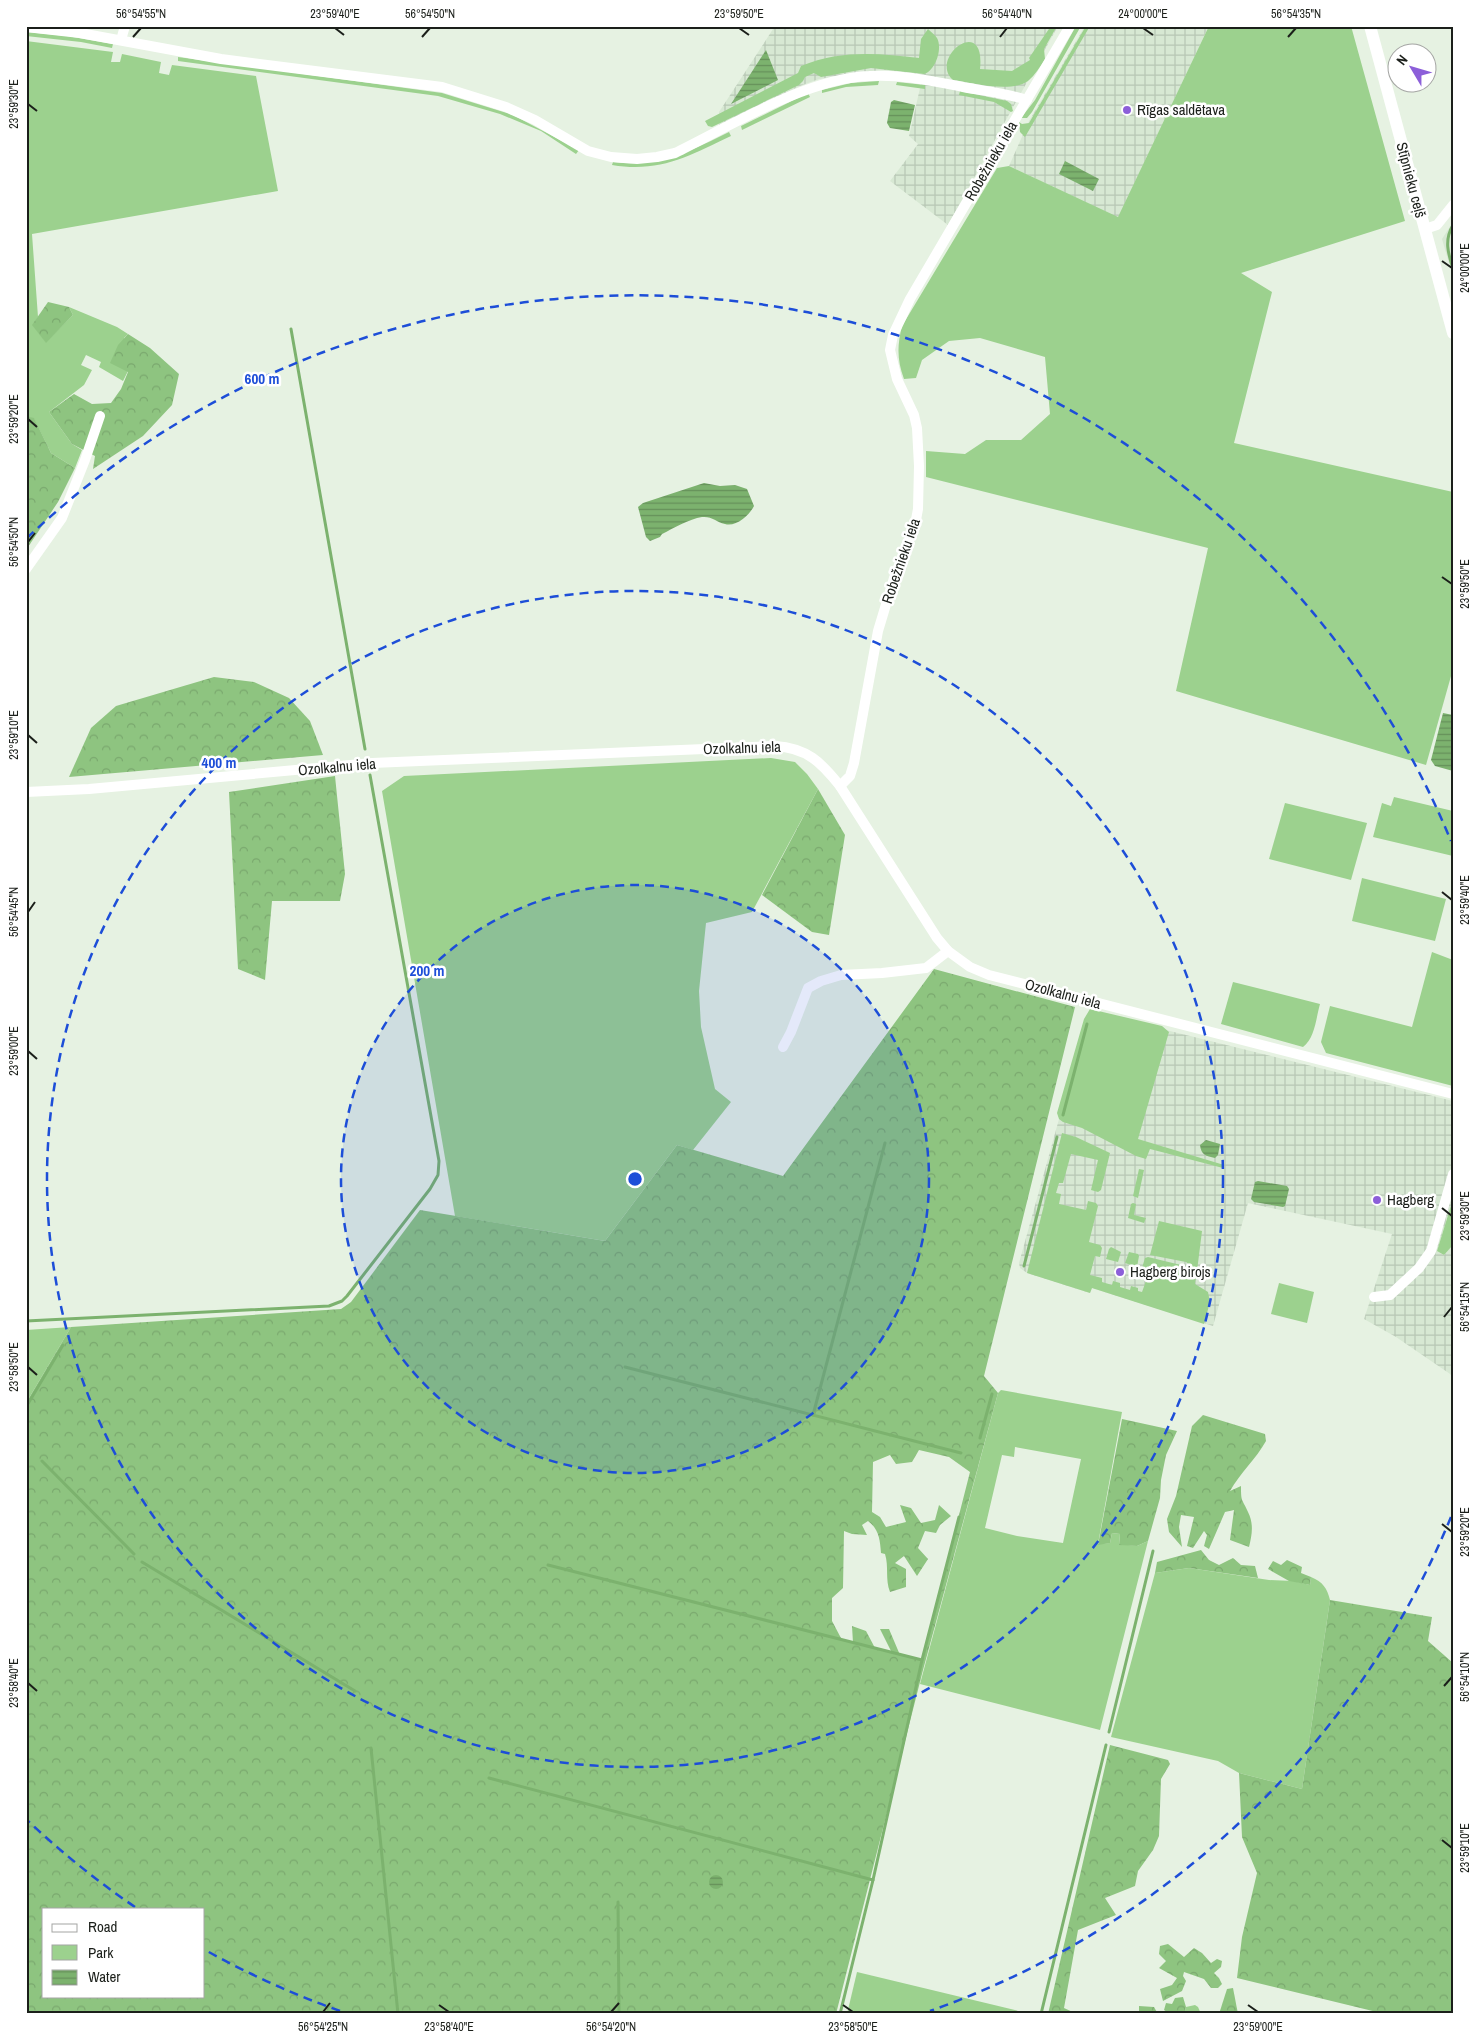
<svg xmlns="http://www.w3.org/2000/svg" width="1479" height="2040" viewBox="0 0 1479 2040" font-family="'Archivo Narrow',sans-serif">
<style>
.built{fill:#d7e8d3}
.industrial{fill:url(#industrial-grid)}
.green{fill:#9cd18e;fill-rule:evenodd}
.forest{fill:url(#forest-crowns);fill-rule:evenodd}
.water{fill:url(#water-rules)}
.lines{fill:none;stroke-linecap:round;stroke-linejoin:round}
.stream{stroke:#7cb26e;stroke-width:3}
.minor{stroke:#fff;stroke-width:10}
.major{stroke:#fff;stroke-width:12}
.ticks{fill:none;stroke:#1b1f1a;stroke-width:2}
.ring{fill:none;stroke:#1d4ed8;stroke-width:2.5;stroke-dasharray:9 6}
.poi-dot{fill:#8c5fd9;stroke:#fff;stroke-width:2}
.labels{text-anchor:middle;stroke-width:5;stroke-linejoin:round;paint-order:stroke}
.poi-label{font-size:15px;fill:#1b1f1a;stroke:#fff;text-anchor:start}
.street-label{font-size:15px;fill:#1b1f1a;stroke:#fff}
.centre{fill:#1d4ed8;stroke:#fff;stroke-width:2.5}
.ring-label{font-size:15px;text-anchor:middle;font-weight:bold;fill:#1d4ed8;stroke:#fff;stroke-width:5;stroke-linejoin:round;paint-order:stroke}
.neatline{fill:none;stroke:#1b1f1a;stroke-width:2}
.ticks-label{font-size:12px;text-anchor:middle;fill:#1b1f1a}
</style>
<defs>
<pattern id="industrial-grid" width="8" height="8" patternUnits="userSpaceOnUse" patternTransform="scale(1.25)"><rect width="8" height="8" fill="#d7e8d3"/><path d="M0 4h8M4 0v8" fill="none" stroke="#b8c7b5"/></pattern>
<pattern id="forest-crowns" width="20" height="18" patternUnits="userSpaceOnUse" patternTransform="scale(1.25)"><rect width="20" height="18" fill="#8ec480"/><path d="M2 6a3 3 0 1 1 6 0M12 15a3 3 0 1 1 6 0" fill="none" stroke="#7aa86e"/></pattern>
<pattern id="water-rules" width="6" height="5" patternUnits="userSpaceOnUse" patternTransform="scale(1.25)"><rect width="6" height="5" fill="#7cb26e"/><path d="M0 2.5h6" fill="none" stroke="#65905a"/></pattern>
</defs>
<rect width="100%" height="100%" fill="#e6f2e2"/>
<path class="built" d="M1453,222v55l-11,-38z"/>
<g class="industrial">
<path d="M775,26h283l-110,199 -58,-44 28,-37 -9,-8 14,-61 -38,-5 -24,2 -42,7 -19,7 -81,39v-13z"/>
<path d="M1085,26h124l-91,192 -109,-52 20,-45z"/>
<path d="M1089,1011l364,90v98l-16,52 7,4 9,-10v131l-57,-39 -32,-18 28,-85 -144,-31 -35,123 -121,-38 -2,5 -63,-20 -7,-5 -1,-5z"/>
</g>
<g class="green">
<path d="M1051,26h6l-13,23 1,10c-5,8 -10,16 -17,22 -17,12 -55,2 -75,-1 -25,-22 33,-67 27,-11l32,2 18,-11 -1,-2z"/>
<path d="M1076,26h5l-49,86 -5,6h-6l14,-18z"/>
<path d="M1086,26h4l-65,111 -5,-5 -1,-10 3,2 7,-1z"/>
<path d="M1209,26h142l54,195 -164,52 31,19 -38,151 219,49v177l-27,96 -250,-74 32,-143 -282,-71v-26l39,3 21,-14h35l29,-26 -5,-57 -65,-19 -31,3 -27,19 -6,18 -12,1c-7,-19 -7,-33 -2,-53l95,-158 12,-2 109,51z"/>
<path d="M928,29c3,3 7,6 9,9 6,11 -2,33 -13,36l-53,-6 -50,9 -7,-4 -9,4 -2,4 -4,4 -87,42 -4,-1 -3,-5 93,-48 3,-7c39,-16 76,-13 118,-8l2,-19z"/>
<path d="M26,32l41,4 46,8 -1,4 -31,-6 -55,-6z"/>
<path d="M26,41l87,11 -2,10h9l2,-8 39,8 -2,11 10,2 3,-10 84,11 22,115 -246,43 6,83 -5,8 13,17 27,-27 -4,-8 48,20 11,7 -4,4 4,33 -5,10 -24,-14 2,-5 -15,-7 -5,10 11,5 -8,15 -35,27 23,32 10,6 -7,18 -24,-15 -17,-34 -8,-3z"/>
<path d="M178,57l264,36 71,22 66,35 -3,4 -35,-23 -41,-17 -62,-18 -260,-35z"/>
<path d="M879,81l-1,4 -32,2 -24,6v-3l29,-7z"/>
<path d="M897,82l28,3v4l-29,-4z"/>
<path d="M960,91l47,10 4,3 2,7 -2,1 -17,-10 -35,-7z"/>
<path d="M808,93l2,4 -68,33 -1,-4z"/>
<path d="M729,132l2,4c-42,20 -71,37 -119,29l1,-3c44,6 78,-11 116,-30z"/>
<path d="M771,758l24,4 12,12 11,15 -66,123 -46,11 -7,68 2,36 14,62 16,13 -38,48 -16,-5 -72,96 -150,-25 -73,-425 22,-15z"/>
<path d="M1394,797l59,14v45l-80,-19 9,-34 9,3z"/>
<path d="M1285,803l82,20 -16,57 -82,-21z"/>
<path d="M1362,878l84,21 -11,42 -83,-20z"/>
<path d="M1432,952l21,8v126l-127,-33 -5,-11 9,-36 82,21z"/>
<path d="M1233,982l87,22c-4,14 -5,34 -17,43l-82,-23z"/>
<path d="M1090,1009l72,17 7,6 -31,107 86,26 -1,3 -73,-19 -4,10 -10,-3 -54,-28 -19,-6 -4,-3 -2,-6 27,-94z"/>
<path d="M1062,1133l14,4 34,16 -9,37 -3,2 -7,-2 7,-30 -27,-6 -8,29h-4l-3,10 5,1 -2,10 27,6 2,-9 8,2 2,3 -9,36 11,3 2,3 -2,9 -5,-1 -5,19 12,3v4l10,3 1,-4 7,2v4l10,3 1,-4 7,2v3l4,1 8,-22 -8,-2 3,-10 3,-1 37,9 11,10 -1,8 13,8 2,10 -6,22 -112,-36 -2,5 -63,-20z"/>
<path d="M1139,1169l5,1 -6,28 -5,-2z"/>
<path d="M1453,1199v46l-9,10 -7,-4z"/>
<path d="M1133,1203l3,1 -2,11 12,3 -2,5 -16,-5 3,-14z"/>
<path d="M1159,1221l43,10 -5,40 -11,-9 -36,-7z"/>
<path d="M1111,1247l10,5 -3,10 -12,-3 3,-10z"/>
<path d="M1129,1252l9,2 1,2 -2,11 -12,-4z"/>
<path d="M1279,1283l35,9 -7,31 -36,-9z"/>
<path d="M71,1327l-45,76v-73z"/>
<path d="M1001,1390l121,22 -24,132 12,-1 2,-10 8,1 -1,10 18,2 11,-5 -48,189 -180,-46 78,-291zM1015,1447l66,12 -18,84 -46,-7 -32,-8 17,-73 12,2z"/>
<path d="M1189,1568l80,12 24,1 17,4 1,-8c12,5 16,11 19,23l-28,189 -63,-16 -21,-12 -107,-24 44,-164z"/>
<path d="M857,1972l174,42h-184z"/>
<path d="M1195,2005l3,2 3,7h-17l2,-7z"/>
</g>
<g class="forest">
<path d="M48,302l21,5 4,8 -27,28 -14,-18z"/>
<path d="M128,334l22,14 29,26 -7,31 -29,31 -50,33 2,-13 -23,-12 -23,-32 25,-18 18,10 19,-1 10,-14 7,-17 -18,-9 8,-18z"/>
<path d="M26,416l8,2 17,35 24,15 -17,34 -32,48z"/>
<path d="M214,677l40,5 35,16 21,23 13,34 -254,22 22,-49 25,-22z"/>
<path d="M335,776l10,98 -5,27h-68l-7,79 -27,-11 -9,-177z"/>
<path d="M818,789l27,46 -16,100 -17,-3 -50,-37z"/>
<path d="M934,969l141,38 -91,369 14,17 -75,277 -87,344h-810v-611l45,-76 270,-18 10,-7 69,-92 185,31 72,-96 106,31zM919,1450l30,7 21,15 -48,188 -22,-5 -11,-26h-9l12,24 -17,-5 -9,-17 -14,-5 1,17 -11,-3 -10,-19v-23l11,-10 1,-57 8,3 15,1 -5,-10 6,-4c11,8 12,19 13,32l4,1c4,13 0,25 5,38l16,-5v-18l-11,-6 9,-7 13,20 11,-17 -10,-11 7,-17 11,2 4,-8 11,-9 -12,-11 -4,15 -14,3 -10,-15 -11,-3 6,17 -20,5 -6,-10 -8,-5 1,-50 17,-7 6,9 16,-2zM44,1909h160v87h-160z"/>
<path d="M1203,1415l62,19 1,7c-10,18 -26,32 -36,50l11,-5c0,17 1,12 7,26 6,12 4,23 1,35l-19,-7 4,-30 -9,2 -16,37 -5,-3 3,-11 -3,-4 -11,17 -6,-2 7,-29 -13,-2 -2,12 3,20 -13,-15 -2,-13 9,-23 16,-70z"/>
<path d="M1122,1419l55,12 -11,24 -5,25 -1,18 -12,43 -11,5 -18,-1 1,-11 -8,-1 -2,10 -12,2z"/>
<path d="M1201,1550l8,10 10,5 14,-7 8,7 14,1 3,12 -69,-10 -34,5 2,-11z"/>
<path d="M1287,1560l15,7 -1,6 10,4 -1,8 -21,-4 -21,-12 5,-8 8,4z"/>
<path d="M1330,1600l102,17 -4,24 25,22v351h-68l-148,-36 5,-41 15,-64 -15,-36 -3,-64 63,16z"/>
<path d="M1110,1745l58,15 2,4 -9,15 -2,57 -6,14 -15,21 -3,15 -30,12 11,17 -38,15 -14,78 13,6h-29z"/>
<path d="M1168,1944l16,13 10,-9 8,5 9,10 6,-4 5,2 -1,6 -7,6 5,5 3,6 -4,4h-7l-7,-9 -20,-7 -1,4 3,5 -4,10 -19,10 -3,-12 12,-4 5,-7 -18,-10 7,-7 -7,-7 1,-8z"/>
<path d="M1233,1988l5,26h-19l8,-25z"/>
<path d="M1183,1997l3,10 -2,7h-14l-6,-4 2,-7 6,1 3,-6z"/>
<path d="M1139,2006l15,1 4,7h-19z"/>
</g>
<g class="water">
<path d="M766,50l12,30 -47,24z"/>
<path d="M894,100l21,5 -6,26 -19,-3 -3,-5 4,-21z"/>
<path d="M1065,161l34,18 -6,12 -34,-17z"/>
<path d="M704,483l16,3 15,-1 12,4 7,17c-5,10 -18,21 -29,18 -9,-2 -13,-8 -23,-7 -13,2 -28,11 -40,17l-2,3 -10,4 -4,-4 -8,-30 5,-4z"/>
<path d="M1443,713l10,2v56l-18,-5 -4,-6z"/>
<path d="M1206,1140l14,4 -2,11 -3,3c-9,-2 -14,-3 -15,-13z"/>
<path d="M1258,1181l29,5 2,3 -4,17 -2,1 -29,-5 -3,-3 4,-17z"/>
<circle cx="716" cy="1882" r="7"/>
</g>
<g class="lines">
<g class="stream">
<path d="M1453,225c-9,15 -5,28 0,44"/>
<path d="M291,329l74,420"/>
<path d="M1063,1115l24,-91"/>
<path d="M1024,1266l33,-129"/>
<path d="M26,1321l303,-15 13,-5 5,-5 83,-107 8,-14 1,-14 -69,-386"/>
<path d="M625,1367l336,86"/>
<path d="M26,1407l37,-62"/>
<path d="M813,1415l72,-272"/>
<path d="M980,1438l12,-44"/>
<path d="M42,1461l92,93"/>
<path d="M142,1562l213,129"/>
<path d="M548,1565l374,95"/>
<path d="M1109,1732l44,-181"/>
<path d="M371,1748l27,266"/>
<path d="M489,1778l384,102"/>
<path d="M618,1902l1,112"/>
<path d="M840,2014l33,-134 49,-220 37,-143"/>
<path d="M1041,2014l65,-269"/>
</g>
<g class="minor">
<path d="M26,27l54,6 141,26 221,28 64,20 29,13 53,31 23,6 26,2 20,-2 18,-4c55,-27 133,-75 194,-77 32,-2 63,5 94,11 21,4 43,6 64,13"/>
<path d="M121,40l4,-14"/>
<path d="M1425,229l12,-4 16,-20"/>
<path d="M26,569l36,-51 23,-58 15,-44"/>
<path d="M840,786l10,-10 4,-13 24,-132 16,-53 21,-53 3,-16 1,-43 -2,-38 -3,-13 -17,-36 -7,-29 3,-15 17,-36 160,-273"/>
<path d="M26,792l63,-3 283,-26 403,-17c32,2 46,16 65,40l97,152 11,13 22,16 19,8 464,119"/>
<path d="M783,1047l8,-15 17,-44 13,-7 20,-6 41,-2 44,-5 22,-17"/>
<path d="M1374,1297l16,-2 29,-27 12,-17 22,-77"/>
</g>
<path class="major" d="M1370,26l83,307"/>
</g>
<path class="ticks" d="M335,28l9,7M739,28l10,7M1143,28l10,7M133,37l8,-9M422,37l8,-9M1000,37l7,-9M1288,37l8,-9M28,104l9,7M1442,261l10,7M28,419l9,8M28,542l7,-9M1442,577l10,7M28,735l9,8M1442,892l10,8M28,912l7,-10M28,1051l9,8M1442,1208l10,8M1444,1317l8,-10M28,1367l9,8M1442,1524l10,8M28,1683l9,8M1444,1686l8,-9M1442,1840l10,8M439,2005l10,7M843,2005l10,7M1248,2005l10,7M323,2012l7,-9M611,2012l8,-9"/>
<circle cx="635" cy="1179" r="294" fill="#1d4ed8" fill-opacity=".12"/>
<g class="ring">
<circle cx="635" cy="1179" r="294"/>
<circle cx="635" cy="1179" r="588"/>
<path d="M1451 1517A883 883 0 0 1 930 2011M340 2011A883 883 0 0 1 207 1951M135 1907A883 883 0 0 1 27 1820M27 538A883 883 0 0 1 1451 841"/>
</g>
<g class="poi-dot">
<circle cx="1127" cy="110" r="5"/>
<circle cx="1377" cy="1200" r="5"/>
<circle cx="1120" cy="1272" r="5"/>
</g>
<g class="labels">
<g class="poi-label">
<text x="1137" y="115">Rīgas saldētava</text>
<text x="1387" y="1205">Hagberg</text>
<text x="1130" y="1277">Hagberg birojs</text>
</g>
<g class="street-label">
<text transform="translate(991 161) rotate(-60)" y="5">Robežnieku iela</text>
<text transform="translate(1411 180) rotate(75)" y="5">Stīpnieku ceļš</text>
<text transform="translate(901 561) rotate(-71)" y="5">Robežnieku iela</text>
<text transform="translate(742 748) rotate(-2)" y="5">Ozolkalnu iela</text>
<text transform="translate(337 767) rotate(-5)" y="5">Ozolkalnu iela</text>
<text transform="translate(1063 994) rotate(15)" y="5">Ozolkalnu iela</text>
</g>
</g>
<circle cx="635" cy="1179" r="8" class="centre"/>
<g class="ring-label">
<text x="262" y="384">600 m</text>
<text x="219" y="768">400 m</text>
<text x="427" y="976">200 m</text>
</g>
<rect width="1479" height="2040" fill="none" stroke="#ffffff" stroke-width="55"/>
<rect x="42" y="1908" width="162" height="90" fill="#ffffff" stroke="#a4a5a3"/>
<rect x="52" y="1924" width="25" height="8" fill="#ffffff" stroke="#a4a5a3"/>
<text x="88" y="1932" font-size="15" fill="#1b1f1a">Road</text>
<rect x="52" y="1945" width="25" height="15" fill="#9cd18e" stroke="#a4a5a3"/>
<text x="88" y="1958" font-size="15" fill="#1b1f1a">Park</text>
<rect x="52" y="1970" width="25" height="15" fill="url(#water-rules)" stroke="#a4a5a3"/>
<text x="88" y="1982" font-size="15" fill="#1b1f1a">Water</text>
<g transform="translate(1412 68) rotate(308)"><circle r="24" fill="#ffffff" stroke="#a4a5a3"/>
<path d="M0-4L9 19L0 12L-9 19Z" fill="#8c5fd9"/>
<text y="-8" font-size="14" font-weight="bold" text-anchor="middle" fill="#1b1f1a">N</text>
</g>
<rect x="28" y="28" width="1424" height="1984" class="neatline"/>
<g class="ticks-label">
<text x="141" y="18">56°54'55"N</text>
<text x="335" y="18">23°59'40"E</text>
<text x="430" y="18">56°54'50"N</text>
<text x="739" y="18">23°59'50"E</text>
<text x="1007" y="18">56°54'40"N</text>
<text x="1143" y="18">24°00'00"E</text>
<text x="1296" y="18">56°54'35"N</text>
<text transform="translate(14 104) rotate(-90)" y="4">23°59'30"E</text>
<text transform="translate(1465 268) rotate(-90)" y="4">24°00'00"E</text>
<text transform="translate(14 419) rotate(-90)" y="4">23°59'20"E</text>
<text transform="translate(14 542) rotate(-90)" y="4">56°54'50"N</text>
<text transform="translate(1465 584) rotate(-90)" y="4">23°59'50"E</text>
<text transform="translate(14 735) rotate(-90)" y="4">23°59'10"E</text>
<text transform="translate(1465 900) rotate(-90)" y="4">23°59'40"E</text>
<text transform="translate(14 912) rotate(-90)" y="4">56°54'45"N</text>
<text transform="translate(14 1051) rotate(-90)" y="4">23°59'00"E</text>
<text transform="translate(1465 1216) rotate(-90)" y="4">23°59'30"E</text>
<text transform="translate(1465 1307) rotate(-90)" y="4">56°54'15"N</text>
<text transform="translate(14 1367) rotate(-90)" y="4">23°58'50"E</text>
<text transform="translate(1465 1532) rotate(-90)" y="4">23°59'20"E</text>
<text transform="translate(1465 1677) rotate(-90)" y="4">56°54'10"N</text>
<text transform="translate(14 1683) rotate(-90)" y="4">23°58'40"E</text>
<text transform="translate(1465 1848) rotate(-90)" y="4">23°59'10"E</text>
<text x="323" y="2031">56°54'25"N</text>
<text x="449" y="2031">23°58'40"E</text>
<text x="611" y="2031">56°54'20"N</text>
<text x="853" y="2031">23°58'50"E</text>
<text x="1258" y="2031">23°59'00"E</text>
</g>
</svg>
